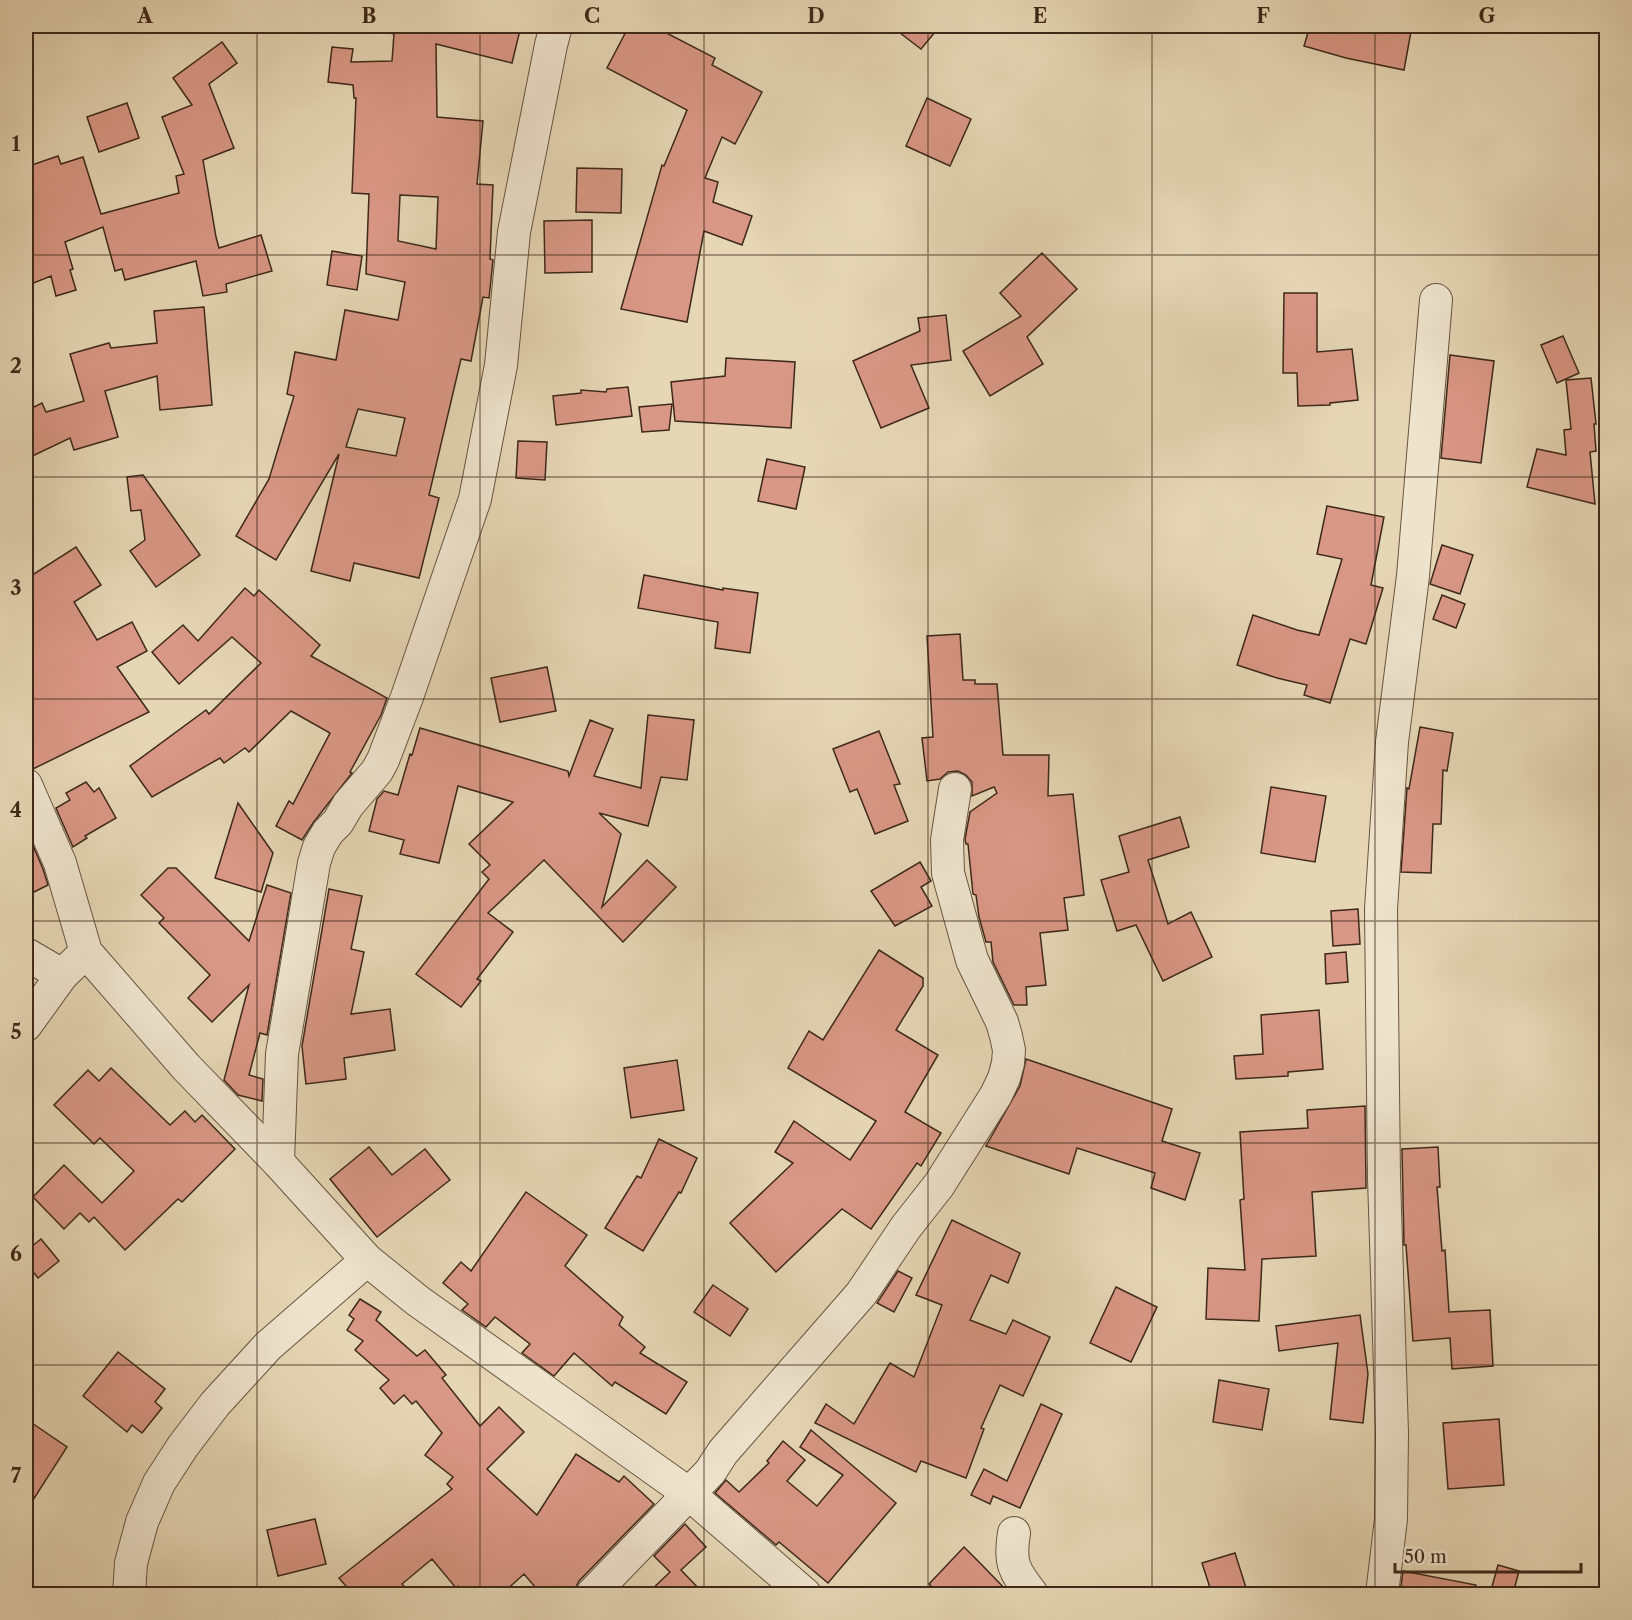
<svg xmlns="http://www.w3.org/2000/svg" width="1632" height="1620" viewBox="0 0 1632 1620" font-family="'Libre Caslon Text',serif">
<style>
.building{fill:#d99785;stroke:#3e2819;stroke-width:1.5;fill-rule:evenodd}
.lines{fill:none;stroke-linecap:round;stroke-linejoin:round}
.minor-casing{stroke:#685440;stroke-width:34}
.minor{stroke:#eee4ce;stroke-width:32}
.grid{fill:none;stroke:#3e2819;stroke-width:1.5;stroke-opacity:0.55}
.neatline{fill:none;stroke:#3e2819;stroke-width:2}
.grid-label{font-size:20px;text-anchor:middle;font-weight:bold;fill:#3e2819}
</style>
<rect width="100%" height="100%" fill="#e5d6b4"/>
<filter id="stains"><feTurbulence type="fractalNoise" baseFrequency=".00333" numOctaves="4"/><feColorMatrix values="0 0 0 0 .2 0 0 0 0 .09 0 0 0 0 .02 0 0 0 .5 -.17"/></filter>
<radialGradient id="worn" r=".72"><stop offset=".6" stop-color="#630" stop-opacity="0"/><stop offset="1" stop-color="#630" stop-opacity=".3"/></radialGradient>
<g class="building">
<path d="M390,26h50l27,3 1,-3h53l-9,37 -76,-19 1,73 46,4 -6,63 16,1 -3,74 3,1 -4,38 -6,-1 -12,64 -10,-2 -32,136 10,3 -20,80 -65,-15 -4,18 -39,-10 28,-117 -63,106 -40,-24 33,-57 25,-83 -7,-2 8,-42 41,8 9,-50 53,10 7,-38 -39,-8 3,-80 -17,-1 4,-95h-2l-1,-13 -25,-3 4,-35 21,2 -2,13 41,-1 2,-27 -5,-1zM400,195l38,2 -2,52 -38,-8zM358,409l47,9 -9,38 -50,-9z"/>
<path d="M629,26h24l62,32 -3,7 50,27 -27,52 -13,-7 -17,41 13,4 -5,20 39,14 -10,29 -38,-14 -17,91 -66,-13 41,-144 2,1 23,-56 -80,-42z"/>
<path d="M891,26h49l-19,23z"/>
<path d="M1310,26h102l-8,44 -58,-12 -42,-12z"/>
<path d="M222,42l15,21 -28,21 25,64 -31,12 13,77 3,11 42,-13 11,36 -46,13 1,8 -24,4 -7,-35 -71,19 -3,-11 -7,2 -12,-44 -38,15 8,27 -3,1 6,20 -20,6 -5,-20 -25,10v-119l32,-11 3,8 22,-7 18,57 78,-21 -3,-17 8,-2 -22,-57 30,-12 -19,-27z"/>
<path d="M927,98l44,21 -21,47 -44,-20z"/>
<path d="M127,103l12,35 -40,14 -12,-35z"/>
<path d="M577,168l45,1 -1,44 -45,-1z"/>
<path d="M592,220v52l-47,1 -1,-52z"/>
<path d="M332,251l30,5 -5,34 -30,-5z"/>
<path d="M1042,253l35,36 -50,48 16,27 -53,32 -27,-45 58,-35 -21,-23z"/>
<path d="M1284,293h33v59l35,-3 6,51 -28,3v2l-32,1 -1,-33h-14z"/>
<path d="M204,307l8,98 -52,5 -3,-34 -52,15 13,46 -44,13 -4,-12 -44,21v-48l16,-8 4,9 38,-11 -14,-47 39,-11 2,5 46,-5 -3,-32z"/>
<path d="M946,315l5,45 -40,5 18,43 -48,20 -28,-67 67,-30 -2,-13z"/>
<path d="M1563,336l16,37 -22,10 -16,-38z"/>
<path d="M1450,355l44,6 -13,102 -40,-5z"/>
<path d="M726,358l69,4 -4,66 -116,-7 -4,-39 54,-6z"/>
<path d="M1591,378l5,46h-2l2,27 -6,1 5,52 -68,-17 10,-38 29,6 -2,-25 7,-1 -5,-49z"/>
<path d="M628,387l4,29 -76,9 -3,-29 28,-3v-3l25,2 1,-3z"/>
<path d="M672,404l-3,26 -27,2 -3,-25z"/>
<path d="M518,441l29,1 -2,38 -29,-2z"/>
<path d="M767,459l38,8 -9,42 -38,-8z"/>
<path d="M143,475l57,80 -44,32 -26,-36 15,-11 -4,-30 -10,1 -4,-34z"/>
<path d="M1327,506l57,11 -13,68 12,3 -17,56 -16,-5 -20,64 -26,-8 3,-10 -30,-7 -40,-13 16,-50 44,15 22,5 23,-76 -25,-5z"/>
<path d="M1442,545l31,10 -13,39 -30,-10z"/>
<path d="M76,547l25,38 -27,17 23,38 35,-18 15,29 -30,16 32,45 -116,57 -7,-2v-188z"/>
<path d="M644,575l79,15v-2l35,5 -8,60 -35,-5 3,-26 -80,-14z"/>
<path d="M245,588l9,8 5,-6 61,55 -9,11 76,42 -6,17 -31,57 2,1 -39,50 -11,17 -26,-14 13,-25 4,3 37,-71 -39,-22 -42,41 -4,-4 -21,15 -4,-5 -68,39 -22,-31 76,-56 3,4 52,-51 -29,-26 -53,47 -27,-32 31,-27 15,16z"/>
<path d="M1442,595l23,9 -9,24 -23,-9z"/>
<path d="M960,634l3,46h12v4h22l6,71h46l-1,41 25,-2 11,101 -20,3 4,32 -28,3 6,52 -20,2 1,18h-13l-21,-43 -2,-20h-5l-7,-25 -3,-22 -3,-1 -5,-50h-2l-1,-5 5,-27 27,-19 -3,-6 -22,9v-14l-6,-7 -8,-4 -10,1 -8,7 -13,2 -5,-43 11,-1 -6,-101z"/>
<path d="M547,667l9,44 -56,11 -9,-44z"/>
<path d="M648,715l46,5 -7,60 -26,-3 -13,49 -49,-13 22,21 -19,73 45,-47 29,27 -53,55 -79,-82 -56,53 25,19 -36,47 4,2 -20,26 -45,-33 73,-95 -7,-7 8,-7 -21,-21 44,-42 -55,-16 -19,77 -39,-9 4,-14 -35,-9 8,-32 7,-8 14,4 12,-41 2,1 8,-27 148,43 1,5 21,-56 23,9 -19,47 47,12z"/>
<path d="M1420,727l33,6 -6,38 -4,-1 -2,54h-8l-2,49 -30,-1 6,-84 2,1z"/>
<path d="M879,731l21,53 -6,1 14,36 -33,13 -18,-45 -7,3 -17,-43z"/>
<path d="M86,782l8,10 5,-4 17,30 -31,18 2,2 -14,9 -17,-39 14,-8 -4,-7z"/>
<path d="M1271,787l55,9 -11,66 -54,-9z"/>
<path d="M238,803l35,50 -12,39 -46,-14z"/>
<path d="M1180,817l9,30 -41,13 20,64 23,-12 21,45 -49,24 -27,-56 -19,6 -16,-51 28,-8 -10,-36z"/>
<path d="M26,829l17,40 5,16 -22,11z"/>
<path d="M920,862l11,19 -10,6 11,19 -37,20 -24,-35z"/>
<path d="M168,868h8l73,73 18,-56 24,8 -24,142 -7,-2 -11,42 14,4 -1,22 -24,-6 -14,-15 25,-95 -37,37 -24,-24 22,-23 -51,-52 5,-5 -23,-23z"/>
<path d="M329,889l33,7 -11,53 13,3 -13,62 39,-5 5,41 -51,8 2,21 -40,5 -4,-38z"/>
<path d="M1358,909l2,35 -27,2 -2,-35z"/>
<path d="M879,950l44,28v8l-27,44 42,25 -33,57 36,21 -20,33 -4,-3 -46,66 -29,-20 -66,63 -46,-49 63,-60 -18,-11 19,-31 56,39 26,-39 -88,-53 21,-37 14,9z"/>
<path d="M1346,952l2,30 -22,2 -1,-30z"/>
<path d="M1319,1010l4,59 -35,3v4l-52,3 -2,-23 29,-2 -2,-39z"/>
<path d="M1026,1059l146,50 -10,32 38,12 -15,47 -34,-12 4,-15 -78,-25 -8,26 -83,-28 34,-60z"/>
<path d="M677,1060l7,50 -53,8 -7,-50z"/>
<path d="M111,1068l59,57 15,-14 10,11 7,-7 33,34 -53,53 -4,-3 -53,51 -31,-33 -5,5 -9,-9 -16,16 -31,-32 31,-32 38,38 32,-32 -34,-33 -6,6 -40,-39 34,-35 11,11z"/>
<path d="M1365,1106l1,82 -54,4 4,64 -54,3 -3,62 -53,-2 2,-51 37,2 -5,-70 4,-1 -4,-67 68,-4 -1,-18z"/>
<path d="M659,1139l38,19 -16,35 -2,-1 -36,59 -38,-23 32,-52 4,2z"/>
<path d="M369,1147l23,28 33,-26 25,31 -73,57 -47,-58z"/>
<path d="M1438,1147l2,40h-3l5,64 3,-1 4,62 41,-2 3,56 -41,3 -2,-31 -37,3 -7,-96h-2l-2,-96z"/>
<path d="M526,1192l61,43 -22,31 58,51 -4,8 26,22 -5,6 47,29 -21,32 -51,-32 -3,4 -38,-33 -20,23 -32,-23 8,-9 -35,-27 -9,10 -24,-17 6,-6 -25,-21 18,-21 10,9z"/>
<path d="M952,1220l68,33 -12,30 -17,-8 -21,45 36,14 7,-14 37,17 -27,59 -23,-11 -19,43 3,1 -18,49 -45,-17 -5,11 -101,-49 11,-19 28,20 36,-61 24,14 28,-72 -26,-10z"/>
<path d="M41,1239l18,22 -21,17 -12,-15v-12z"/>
<path d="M898,1271l14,7 -18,34 -17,-9z"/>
<path d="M713,1285l35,24 -18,27 -36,-24z"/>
<path d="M1116,1287l41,20 -26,55 -41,-19z"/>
<path d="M360,1299l21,13 -5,8 41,36 8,-6 21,25 -4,3 38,48 19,-19 25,25 -37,37 50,46 39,-61 43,28 5,-6 30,28 -75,77 -4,8v5h-34l-17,-20 -22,20h-36l-8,-8 -2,2 -24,-29 -30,25 9,10h-58l-14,-16 113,-89 -5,-5 6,-7 -28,-22 17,-22 -26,-32 -4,3 -8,-9 -10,9 -14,-16 9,-8 -34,-30 8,-9 -16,-11 7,-11 -5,-4z"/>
<path d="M1360,1315l8,59 -5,49 -33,-4 8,-76 -59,8 -3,-25z"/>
<path d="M118,1352l47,37 -10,13 7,6 -20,25 -10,-8 -5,7 -44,-36z"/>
<path d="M1219,1380l50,9 -7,41 -49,-8z"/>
<path d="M1041,1404l21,10 -42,94 -27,-12 -3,8 -19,-9 13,-26 23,12z"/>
<path d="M26,1419l41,28 -41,64z"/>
<path d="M1499,1419l5,66 -56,4 -5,-66z"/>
<path d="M811,1430l85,73 -68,80 -49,-41 -3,3 -61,-52 11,-13 13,12 30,-29 -2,-2 16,-20 22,19 -18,21 30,25 26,-31 -43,-28z"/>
<path d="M315,1519l11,45 -48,12 -11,-46z"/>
<path d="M685,1524l21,23 -25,23 23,24h-57l23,-22 -16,-16z"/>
<path d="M964,1547l17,17 29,30h-71l-10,-10z"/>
<path d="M1235,1553l13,41h-36l-10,-31z"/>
<path d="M1498,1565l21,6 -6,23h-23z"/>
<path d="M1403,1571l73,14 -1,9h-75z"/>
</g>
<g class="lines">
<g class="minor-casing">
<g id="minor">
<path d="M26,785l34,78 26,89 100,115 92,95 89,98 51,41 270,192 117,101"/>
<path d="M26,954l36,21"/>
<path d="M26,1025l36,-50 24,-23"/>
<path d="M278,1162l4,-108 32,-191 5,-16 9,-15 10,-10 10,-17 29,-34 6,-11 24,-63 68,-198 26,-134 13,-133 37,-187 5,-19"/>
<path d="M1014,1533c-5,30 0,38 18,61"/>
<path d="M129,1594l2,-31 11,-41 17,-39 24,-37 32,-42 53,-58 99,-86"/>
<path d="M592,1594l118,-122 13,-20 138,-158 45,-67 33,-42 57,-90 8,-17 4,-15 1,-13 -3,-14 -4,-14 -30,-62 -24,-87 -1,-33 8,-51"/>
<path d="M1382,1594l9,-75 1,-86 -8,-255 -3,-269 11,-167 21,-166 23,-276"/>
</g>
</g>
<use href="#minor" class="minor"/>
</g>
<path class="grid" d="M257,26v1568M480,26v1568M704,26v1568M928,26v1568M1152,26v1568M1375,26v1568M26,255h1580M26,477h1580M26,699h1580M26,921h1580M26,1143h1580M26,1365h1580"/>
<rect width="1632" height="1620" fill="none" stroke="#e5d6b4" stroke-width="66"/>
<path d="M1395 1563v9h186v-9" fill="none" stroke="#3e2819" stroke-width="3"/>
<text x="1404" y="1563" font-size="18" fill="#3e2819" stroke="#eee4ce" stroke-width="4.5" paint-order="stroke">50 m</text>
<rect x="33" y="33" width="1566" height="1554" class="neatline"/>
<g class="grid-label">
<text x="145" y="23">A</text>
<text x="369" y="23">B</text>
<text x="592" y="23">C</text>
<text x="816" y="23">D</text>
<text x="1040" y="23">E</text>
<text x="1263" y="23">F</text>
<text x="1487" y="23">G</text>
<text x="16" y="151">1</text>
<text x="16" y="373">2</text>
<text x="16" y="595">3</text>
<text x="16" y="817">4</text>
<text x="16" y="1039">5</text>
<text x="16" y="1261">6</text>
<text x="16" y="1483">7</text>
</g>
<rect width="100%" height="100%" filter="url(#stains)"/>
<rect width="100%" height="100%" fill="url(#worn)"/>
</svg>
